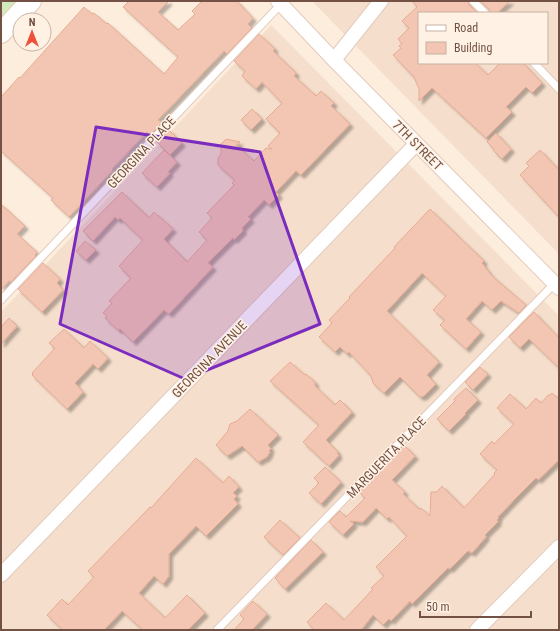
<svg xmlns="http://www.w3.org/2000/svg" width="560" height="631" viewBox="0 0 560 631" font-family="'Roboto Condensed',sans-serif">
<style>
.residential{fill:#f5decb;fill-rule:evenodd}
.green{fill:#d3eabc}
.building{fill:#f3c6b3;stroke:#e7ab93;filter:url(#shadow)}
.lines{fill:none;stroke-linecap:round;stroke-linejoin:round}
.lane-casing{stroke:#e3cabc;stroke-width:9}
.street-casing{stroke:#e3cabc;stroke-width:16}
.secondary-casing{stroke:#e8cab9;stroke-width:22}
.lane{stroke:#fff;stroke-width:7}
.street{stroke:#fff;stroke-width:14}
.secondary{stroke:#fff;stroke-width:20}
.marked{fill:#7b2cbf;fill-opacity:0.2;stroke:#7b2cbf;stroke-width:3;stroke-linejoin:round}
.labels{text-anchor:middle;stroke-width:3;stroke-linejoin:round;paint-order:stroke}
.street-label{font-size:13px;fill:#735145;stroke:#fff2e4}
</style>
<defs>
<filter id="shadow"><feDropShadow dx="3.5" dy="3.5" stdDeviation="1" flood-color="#0004"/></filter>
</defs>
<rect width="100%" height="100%" fill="#fdeddd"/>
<g class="residential">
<path d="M312,1h247v253zM419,13h128v50h-128z"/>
<path d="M271,25l288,291v314h-558v-318z"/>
</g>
<path class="green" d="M1,1h17l-17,18z"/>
<g class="building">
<path d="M129,1h40l-11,11 20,18 17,-16 -3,-3 10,-10h35l16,17 -5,6 4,4 -25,26 -3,-3 -66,69 4,3 -12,12 -3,-3 -35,37 1,1 -44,47 -18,-17 2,-2 -52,-47v-54l18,-20 1,1 64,-71 8,7 2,-1 13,11 1,-1 56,51 14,-17 -55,-50z"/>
<path d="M412,1h56l1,4 9,8h-59v50h56l13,12 12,-12h23l19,20 -10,10 -6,-6 -20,20 6,5 -26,26 -54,-50 -13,13v-12l-5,-12 -21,-22 8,-7 -2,-2 3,-2 -4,-5 11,-11 -7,-7 15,-14z"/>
<path d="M480,1h30l-13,12h-7l-1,-4z"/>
<path d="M259,34l16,15 -2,2 23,22 -2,3 22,20 5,-5 13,12 -3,3 19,18 -49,51 -5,-4 -3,3 -17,18 3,3 -10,10 -5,-5 -16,17 3,2 -9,9 1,3 -9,9 -1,-2 -25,25 5,4 -44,47 -5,-4 -31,32 -13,-13 -2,1 -13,-12 2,-2 -4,-3 9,-10 -3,-2 22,-23 -12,-12 24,-26 -23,-22 -2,2 -3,-3 -22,24 -10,-10 39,-39 27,26 5,-6 19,17 -9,10 23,23 20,-22 -8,-8 13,-14 -5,-5 27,-28 -2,-2 3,-3 -17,-15v-7l3,-4v-10l5,-5 14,3 -4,3 18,16 12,-13 6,1 -4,-3 12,-13 -14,-14 16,-16 -20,-21 -6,7 -14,-13 3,-5 -11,-10z"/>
<path d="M252,109l10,10 -11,11 -10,-10z"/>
<path d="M169,130l13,13 -12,12 -13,-13z"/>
<path d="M496,133l15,16 -9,10 -9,-9 1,-1 -7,-7z"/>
<path d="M164,150l13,12 -9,10 2,1 -13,14 -15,-14z"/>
<path d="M540,150l19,20v47l-39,-42 9,-9 -3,-3z"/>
<path d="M1,204l24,22 -8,8 20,18 -2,3 1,1 -25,26 -2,-1 -8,9z"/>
<path d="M430,209l54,52 -2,2 10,13 34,29 -7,8 -18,-12 -9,9 -10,-9 -16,18 15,13 -15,17 -26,-24 5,-5 -12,-10 13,-14 -24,-23 -35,38 52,51 -12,13 9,9 -12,12 -4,1 -20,-20 -16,16 -11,-10 -2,-7 -22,-24 -2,2 -7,-7 -5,5 -16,-15 13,-14 -3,-3 21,-22 -1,-1 46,-49 -1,-1z"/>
<path d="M85,241l11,9 -10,10 -10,-9z"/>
<path d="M43,263l17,16 -3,4 6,7 -21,22 -24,-23z"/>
<path d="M534,312l25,26v30l-30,-29 -9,9 -11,-11z"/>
<path d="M9,318l8,8 -16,18v-17z"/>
<path d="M64,329l20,19 6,-7 18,17 -10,11 -5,-5 -18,19 8,9 -16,17 -35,-34 1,-1 -1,-1 23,-25 -6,-5z"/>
<path d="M290,362l15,13 1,-1 9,8v4l20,19 5,-5 12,12 -26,28 12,12 -1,1 2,2 -10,11 -26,-24 16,-17 -49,-44z"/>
<path d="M480,367l8,7 -15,16 -8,-8z"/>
<path d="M466,388l12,12 -13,13 1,1 -17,17 -12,-12 18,-18 -1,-2z"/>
<path d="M552,393l7,6v61l-21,20 -2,-2 -23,23 -15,16 1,1 -2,2 1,2 -13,13 1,2 -14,16 -4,-2 -18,18 -2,-1 -36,36 -2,-3 -19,20 -2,-2 -6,6 -10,-10 -12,15h-47l-7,-8 19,-19 18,17 29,-31 -2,-1 13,-12 -8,-9 31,-31 -18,-19 -2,2 -11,-11 -13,14 -13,-1 4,3 -11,11 -14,-13 11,-11 6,6 19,-19 -6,-6 45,-47 11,11 -23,24 13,12 -2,2 16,15 2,-1 9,8 1,-24h6l5,-6 22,22 31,-34 -1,-1 3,-3 -17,-16 12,-13 2,3 20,-20 -17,-16 13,-14 16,15 10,-11 5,5 7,-8h2z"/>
<path d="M250,409l28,26 -10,10 3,4 -2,2 1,1 -3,5 -9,5 -16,-16 -15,10 -11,-11 12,-14 2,-7 7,-3z"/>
<path d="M196,458l27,25 6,-7 10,11 -6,6 4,3 -3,3 4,5 -32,32 -10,-10 -27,28v22l-6,8 -9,-8 -15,17 26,25 22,-23 18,18 -17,17h-45l-21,-19 -18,19h-41l-16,-15 15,-16 6,6 26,-28 -6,-6 62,-64 1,1z"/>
<path d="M325,467l16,15 -20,22 -12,-11 10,-10 -5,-5z"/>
<path d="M280,520l20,18 -17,17 -19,-18z"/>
<path d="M311,540l12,12 -38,37 -10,-11z"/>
<path d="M253,601l14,13 -15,16h-18l10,-11 -4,-4z"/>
</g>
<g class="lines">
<g class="lane-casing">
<g id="lane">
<path d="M473,1l12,12"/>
<path d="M534,63l25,26"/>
<path d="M1,300l280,-296"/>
<path d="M217,630l337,-346"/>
</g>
</g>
<g class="street-casing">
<g id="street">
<path d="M278,1l56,59 225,228"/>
<path d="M334,60l47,-59"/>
<path d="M1,575l415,-431"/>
<path d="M477,630l82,-83"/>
</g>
</g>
<g class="secondary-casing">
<path id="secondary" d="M1,33l30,-32"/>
</g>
<use href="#lane" class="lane"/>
<use href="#street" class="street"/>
<use href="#secondary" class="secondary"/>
</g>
<path class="marked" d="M96,127l164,25 60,172 -135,55 -125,-55z"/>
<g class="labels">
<g class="street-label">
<text transform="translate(418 145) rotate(45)" y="5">7TH STREET</text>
<text transform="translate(141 152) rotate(-47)" y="5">GEORGINA PLACE</text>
<text transform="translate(209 359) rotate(-46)" y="5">GEORGINA AVENUE</text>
<text transform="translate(386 457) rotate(-46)" y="5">MARGUERITA PLACE</text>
</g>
</g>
<rect width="560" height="631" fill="none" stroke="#735145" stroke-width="4"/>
<rect x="418" y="12" width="130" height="52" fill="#fff2e4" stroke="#c7b2a4"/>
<rect x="426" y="25" width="20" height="6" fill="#ffffff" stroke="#c7b2a4"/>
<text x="454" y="32" font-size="12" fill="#735145">Road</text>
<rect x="426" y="42" width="20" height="12" fill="#f3c6b3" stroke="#c7b2a4"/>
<text x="454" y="52" font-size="12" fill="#735145">Building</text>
<g transform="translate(32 32)"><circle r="19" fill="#fff2e4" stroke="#c7b2a4"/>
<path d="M0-3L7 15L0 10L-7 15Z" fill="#ed513b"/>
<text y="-6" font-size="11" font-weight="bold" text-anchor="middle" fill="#735145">N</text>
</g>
<path d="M420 611v6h111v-6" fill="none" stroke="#735145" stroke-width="2"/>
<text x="426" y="611" font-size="12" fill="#735145" stroke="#fff2e4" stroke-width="3" paint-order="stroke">50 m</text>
</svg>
